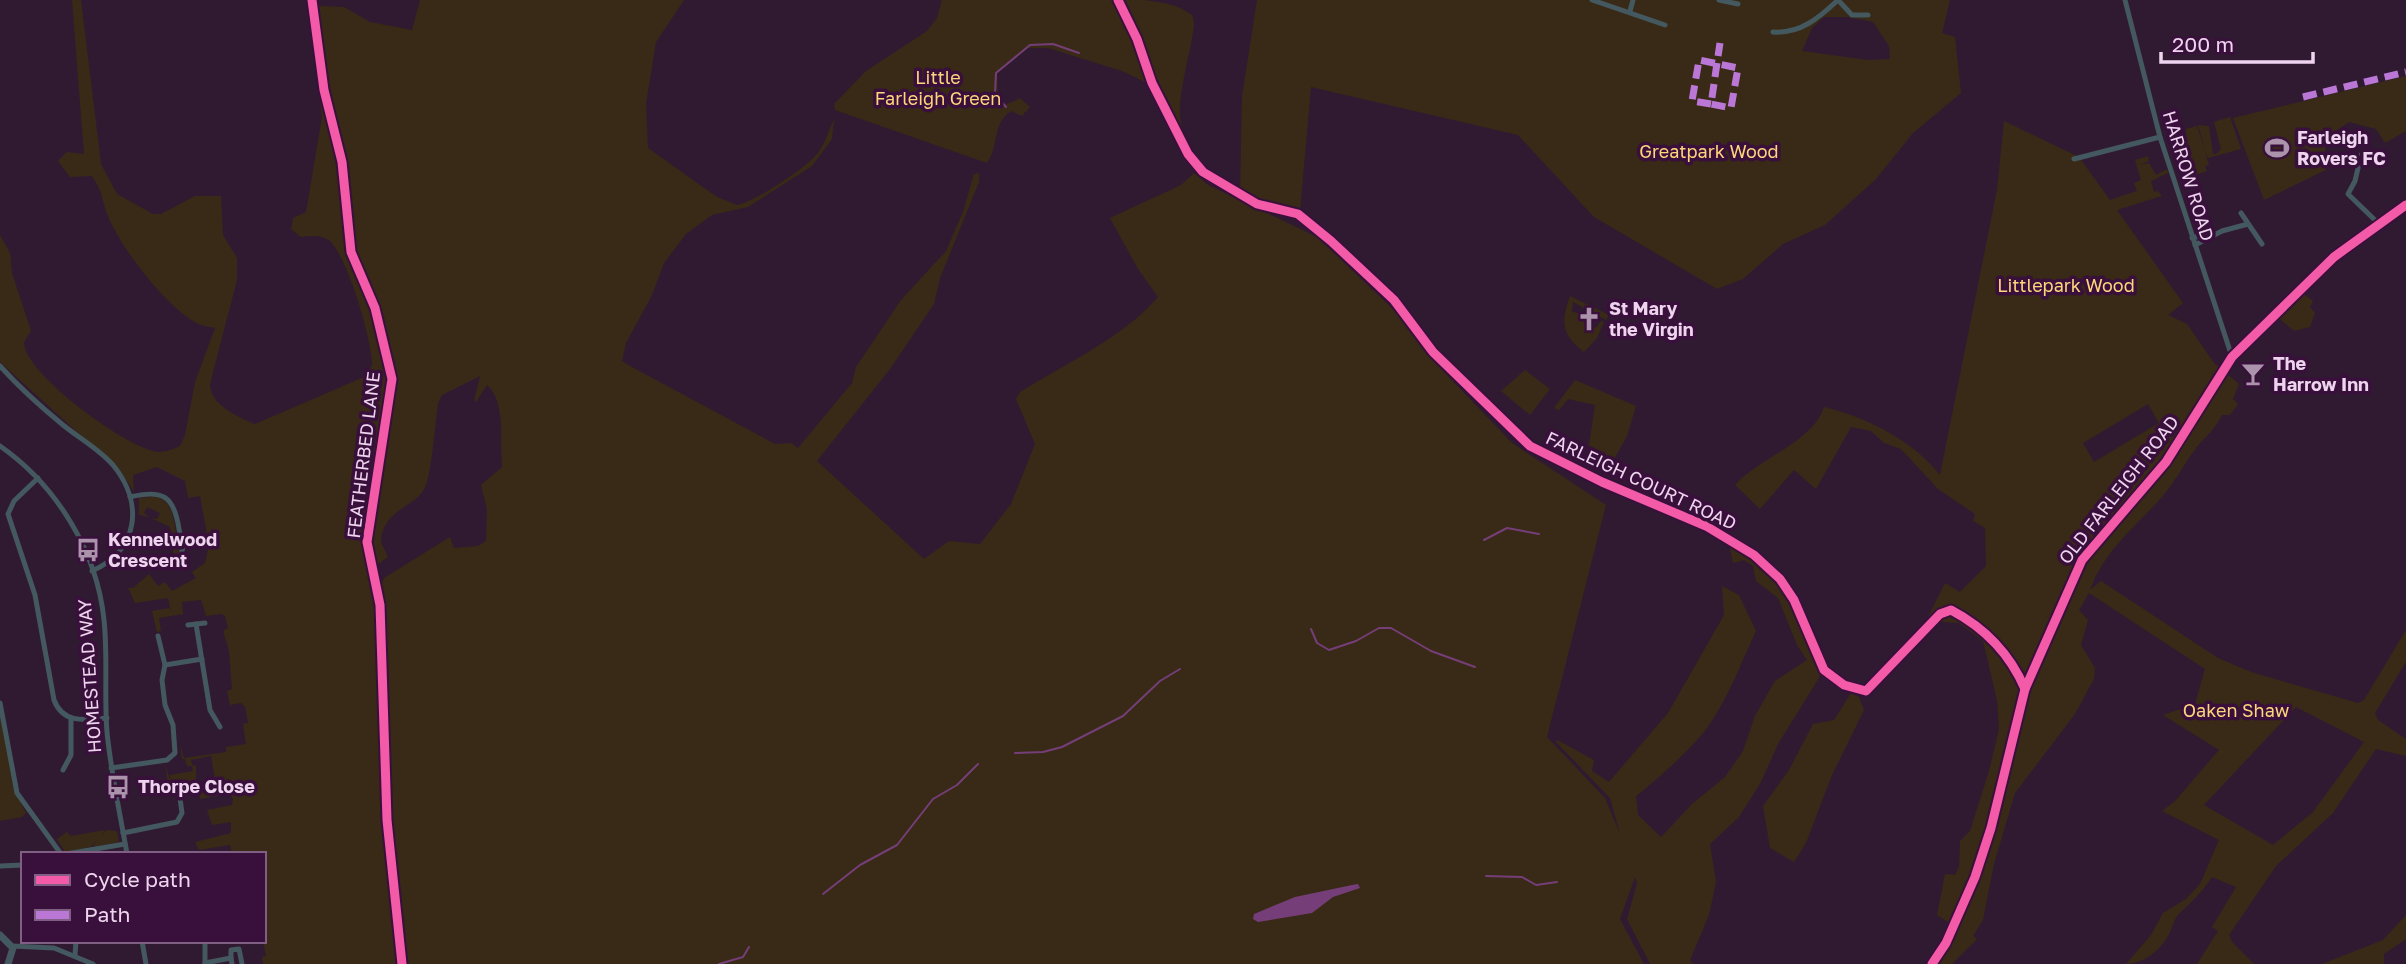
<svg xmlns="http://www.w3.org/2000/svg" width="2406" height="964" viewBox="0 0 2406 964" font-family="'Golos Text',sans-serif">
<style>
.green{fill:#382a16;fill-rule:evenodd}
.water{fill:#753e78}
.lines{fill:none;stroke-linecap:round;stroke-linejoin:round}
.stream{stroke:#753e78;stroke-width:2}
.minor{stroke:#44585f;stroke-width:5}
.tertiary{stroke:#44585f;stroke-width:7}
.quiet{stroke:#ba77d6;stroke-width:7;stroke-dasharray:14 7;stroke-linecap:butt}
.cycleway-casing{stroke:#39103b;stroke-width:13}
.cycleway{stroke:#f35aa7;stroke-width:9}
.labels{text-anchor:middle;stroke-width:7;stroke-linejoin:round;paint-order:stroke}
.park-label{font-size:18px;fill:#fed57b;stroke:#39103b}
.poi-label{font-size:18px;font-weight:bold;fill:#eed4ee;stroke:#39103b;text-anchor:start}
.street-label{font-size:18px;fill:#eed4ee;stroke:#39103b}
</style>
<rect width="100%" height="100%" fill="#301a31"/>
<g class="green">
<path d="M72,0h9l20,164 16,30 36,20h8l34,-18h26l2,39 14,23v22l-27,104c0,21 28,33 45,40l109,-47 8,-12c1,-21 -26,-116 -45,-126 -8,-4 -17,-3 -26,-2l-10,-8 2,-11 13,-6 16,-95 -2,-17 5,-27 -7,-67 26,1 26,15 42,8 8,-30h264l-28,42 -10,62 2,44 69,49 20,8c16,-2 69,-37 80,-51 9,-11 11,-23 17,-35l-2,20 -20,27 -64,41 -36,8 -26,19 -22,29 -12,32 -26,48 -4,18 8,5 145,78 16,-1 7,5 54,-65 4,-16 45,-67 45,-49 17,-39 11,-38 5,-1v9l-39,96 -6,26 -44,65 -73,92 107,98 25,-18 31,3 31,-40 24,-60 -19,-45 4,-7c45,-28 104,-55 138,-95l-20,-28 -28,-51 71,-33 13,-12 14,12 109,52 79,75 28,39 88,92 94,62 -59,232 58,61 15,36 -10,-36 -54,-56 1,-2 37,20 -2,11 17,11 59,-69 56,-98 -2,-29 17,9 17,36c-15,32 -28,68 -49,97 -14,19 -52,54 -71,68l2,19 23,22 31,-33 33,-27 18,-26 12,-35 20,-35 32,-21 -10,-15 -19,-47 -22,-17 -3,-15 -9,-6 -11,3 -5,-23c54,36 73,73 94,133l-44,71 -17,38 -22,35 -29,27 6,38 -7,33 -19,45 3,4h-43l-23,-45 10,-36 -2,-6 -15,42 24,45h-1236l-20,-186 -1,-109 -5,-85 2,-6 66,-41 4,11 24,-2 8,-5 1,-31 -6,-25 21,-18c-2,-25 4,-66 -15,-82l-11,17 -2,-1 6,-25 -38,19 -4,9c-3,21 -6,63 -12,81 -8,23 -43,22 -45,57l7,15 -11,8 -5,-25 23,-142 2,-18h-7l-21,106 -5,53 13,59 5,180 17,186h-136l-1,-7 4,-1 -3,-15 1,-87h-32l-2,-9 -31,5 -4,-8 36,-9v-11l-19,3 -5,-15 25,-5 1,-6 -3,-5 -30,5 -1,-9 17,-3 -5,-31 -20,4 1,5 4,1v14l-28,4 -3,-20 5,16v-5l23,-4 -1,-5h-5l-2,-7h-3l-2,-15 4,14 42,-6v-5l20,-3 -3,-20 5,-1 -3,-16 -4,-4 -11,2 -3,-14 5,-2 -3,-38 -6,-20 5,-3 -3,-12 -4,-2 -15,2 -5,-16 -19,2 1,12 -24,4 2,13 -4,1 -5,-21 17,-3 2,3 -3,-13 -33,5 -7,-15h5l16,-14 9,12 7,-4 7,9 24,-13 -4,-6 13,-9 4,-18 -9,-49 -12,2 -3,-17 -28,-14 -24,8 1,17 -13,-20 -121,-110v-127l10,18 2,20 19,58 -7,11c-1,31 105,108 135,110 6,0 15,-3 21,-6l5,-11 10,-53 20,-54c-5,-1 -12,-2 -16,-4 -30,-13 -79,-77 -91,-108 -7,-17 -4,-22 -16,-40l-22,1 -12,-16 9,-9 17,2z"/>
<path d="M942,0h202c20,3 31,3 48,15l2,7c-1,29 -23,86 -10,110l-7,3 -32,-53 -23,-11 -74,-23h-20l-31,25 1,26 7,6 15,-7 10,9 -8,9 -11,-5c-20,14 -11,34 -24,52l-152,-53 -1,-6 32,-33 61,-40 10,-13z"/>
<path d="M1257,0h693l-8,33 13,4 6,56 -48,40 -37,46 -51,46 -42,19 -40,35 -26,10 -123,-72 -76,-82 -207,-48 -12,135 -59,-26 2,-100zM1824,17h24l25,5 16,24 1,13 -22,1 -66,-9 10,-23z"/>
<path d="M2406,76v55l-21,12 -9,-14 -27,-7 -22,15 -4,28 3,5 -62,30 -31,-82z"/>
<path d="M2230,117l11,32 -33,9 -3,-6 4,13 -4,1 2,5 -20,7 4,-10 -6,-5 1,-34 11,-3 8,24 -7,-25 11,1 4,28h3l5,-5 -7,-27z"/>
<path d="M2004,121l75,36 31,43 27,-9 -3,-8 7,-3 -6,-20 13,-4 1,5 -9,4 9,-2 7,12 11,-6 1,4 -17,8 3,11 4,-1 4,5 -45,14 66,93 -15,12 19,9 27,39 25,21 -6,15 5,5 -8,11h-8c-9,17 -14,19 -26,33 -12,16 -21,34 -34,49 -27,30 -58,54 -72,93l11,-9 117,77 33,14 107,31 6,-3 42,-70v32l-31,51 3,7 28,19v17l-30,-7 -43,64 -57,53 -47,69 3,7 22,22h-57l21,-33 -6,-4 24,-40 -24,-10c-10,15 -21,25 -33,37 -6,6 -6,13 -10,20 -8,16 -25,30 -43,30l25,-29 12,-22 23,-14 14,-15 19,-44 -57,-29 13,-10 44,-51 -56,-35 32,-11 10,-35 -116,-76 -10,17 9,10 -7,25 14,23 -1,11 -19,35 -60,79 -21,71 -11,56 -10,16 4,3 -25,25h-19l-5,-4 22,-31 -2,-7 -11,-7 8,-41 10,1 4,-8 1,-26 10,-10 19,-60 10,-42 -2,-29 -14,-59 -24,-18 -33,-2 19,-38 15,9 26,-26 -1,-38 -12,-7 2,-7 -37,-25 -37,-40 -17,-6 -13,-12 -20,-4 -35,62 -22,-19 -34,39 -25,-24c24,-27 78,-43 89,-78 42,10 90,34 116,68l57,-285zM2148,404l11,19 -65,39 -11,-19zM2296,707l68,35 -51,70 -40,33 -69,-40z"/>
<path d="M2301,292l12,9 -3,6 5,6 -5,14 -16,4 -18,-15z"/>
<path d="M1570,296l39,19 -3,5 -33,-18 -1,10 7,1 -2,6 19,9 5,-7 3,1 -7,16 -13,14c-23,-18 -23,-30 -14,-56z"/>
<path d="M1525,370l25,19 -20,26 -29,-24z"/>
<path d="M1575,380l61,26 -9,30 -14,25 -24,-16 6,-40 -27,-6 -9,11 -5,-2z"/>
<path d="M156,496c23,9 16,34 24,53l-6,9 -4,-31 -19,-9 6,1 3,-6 -13,-6 -3,6 5,4 -10,-2v-17z"/>
<path d="M1851,693l8,4 5,13 -32,65 -26,68 -12,19 -24,-14 -7,-42 26,-36 24,-46 21,-4z"/>
<path d="M0,714l14,76 12,23 -4,4 -22,4z"/>
<path d="M105,830l-4,7 5,-7 11,1 2,11 -26,5 3,-6 -5,6 -26,5 -8,-13 10,-7 4,4z"/>
<path d="M2406,915v24l-22,15v10h-62l61,-24z"/>
</g>
<path class="water" d="M1352,885l6,-1 2,4 -27,9 -21,16 -54,9 -5,-3 1,-5 41,-17z"/>
<g class="lines">
<g class="stream">
<path d="M1006,107l-11,-13 1,-21 34,-28 23,-1 26,9"/>
<path d="M1484,540l23,-12 32,6"/>
<path d="M1311,629l6,14 12,7 27,-9 23,-13h12l40,23 44,16"/>
<path d="M1015,753l28,-1 19,-5 61,-31 37,-35 20,-12"/>
<path d="M1486,876l36,1 14,8 21,-3"/>
<path d="M823,894l37,-29 37,-20 36,-46 24,-14 21,-21"/>
<path d="M719,964l24,-7 6,-10"/>
</g>
<g class="minor">
<path d="M1118,0l19,39 15,44 36,71 15,18 54,32 41,10 33,27 63,59 39,52 97,94 72,36 104,44 48,29 26,24 14,21 30,70 20,15 22,6 74,-77 11,-4c34,17 59,44 74,78"/>
<path d="M1592,0l73,25"/>
<path d="M1719,0l19,4"/>
<path d="M1838,0l14,15h16"/>
<path d="M2125,0l35,137 72,220"/>
<path d="M1630,11l3,-11"/>
<path d="M1773,32c27,2 46,-14 65,-32"/>
<path d="M2361,155l-6,26 -7,13 31,30"/>
<path d="M2074,159l86,-22"/>
<path d="M2241,213l21,31"/>
<path d="M2192,238l20,-5"/>
<path d="M2195,245l27,-14 26,-7"/>
<path d="M0,366c19,21 41,41 63,59 16,13 36,24 50,40 31,38 26,85 -21,106"/>
<path d="M0,446c56,39 97,105 104,174 4,37 0,75 3,112 4,41 13,81 20,122"/>
<path d="M38,478l-24,23 -6,13 27,81 19,105c9,24 31,20 53,18"/>
<path d="M130,497c33,-8 44,-1 49,32 1,7 5,16 3,22 -1,7 -10,12 -16,16"/>
<path d="M196,624l14,86 10,17"/>
<path d="M188,625l17,-2"/>
<path d="M165,665l37,-6"/>
<path d="M0,703l17,90 44,61"/>
<path d="M111,768l56,-8 8,-7 -2,-28 -8,-20 -3,-25 3,-15 -7,-29"/>
<path d="M63,770l8,-15v-37"/>
<path d="M123,833l54,-11 5,-9 -3,-22 15,-4"/>
<path d="M66,854l59,-10"/>
<path d="M0,866l23,-1"/>
<path d="M142,941l4,23"/>
<path d="M205,941v23"/>
<path d="M12,946l42,2 39,16"/>
<path d="M75,955l1,-14"/>
<path d="M231,958v-8l8,-1 3,15"/>
<path d="M205,963l26,-5 1,6"/>
</g>
<g class="tertiary">
<path d="M312,0l12,90 18,72 9,90 24,56 17,71 -25,163 13,63 7,215 15,144"/>
<path d="M0,935l13,13 -5,16"/>
<path d="M1932,964l14,-21 29,-66 16,-49 34,-139 57,-129 84,-98 66,-105 102,-100 72,-52"/>
</g>
<g class="quiet">
<path d="M2303,97l103,-25"/>
<path d="M1711,104l-19,-3 7,-41 39,8 -7,40 -20,-4c3,-20 6,-41 9,-61"/>
</g>
<g class="cycleway-casing">
<g id="cycleway">
<path d="M312,0l12,90 18,72 9,90 24,56 17,71 -25,163 13,63 7,215 15,144"/>
<path d="M1118,0l19,39 15,44 36,71 15,18 54,32 41,10 33,27 63,59 39,52 97,94 72,36 104,44 48,29 26,24 14,21 30,70 20,15 22,6 74,-77 11,-4c34,18 59,44 74,79"/>
<path d="M1932,964l14,-21 29,-66 16,-49 34,-139 57,-129 84,-98 66,-105 102,-100 72,-52"/>
</g>
</g>
<use href="#cycleway" class="cycleway"/>
</g>
<defs>
<g id="stadium-bare" transform="scale(1.89)"><path d="M0-5a6.5 5 0 1 0 0 10a6.5 5 0 1 0 0-10ZM-3.5-1.8h7v3.6h-7Z" fill="#ac93ac" stroke="#39103b" stroke-width="2.5" paint-order="stroke"/></g>
<g id="church-bare" transform="scale(1.89)"><path d="M-1.2-6h2.4v3.5h3.3v2.4h-3.3V6h-2.4V-.1h-3.3v-2.4h3.3Z" fill="#ac93ac" stroke="#39103b" stroke-width="2.5" paint-order="stroke"/></g>
<g id="bar-bare" transform="scale(1.89)"><path d="M-6-5H6L.8 .8V4.5H3.5V6h-7V4.5H-.8V.8Z" fill="#ac93ac" stroke="#39103b" stroke-width="2.5" paint-order="stroke"/></g>
<g id="bus-bare" transform="scale(1.89)"><path d="M-5-6H5V4H4V6H2V4H-2V6H-4V4H-5ZM-3.5-4V0h7V-4ZM-3.5 1.2v1.5H-2V1.2ZM2 1.2v1.5H3.5V1.2Z" fill="#ac93ac" stroke="#39103b" stroke-width="2.5" paint-order="stroke"/></g>
</defs>
<g fill-rule="evenodd">
<use href="#stadium-bare" x="2277" y="148"/>
<use href="#church-bare" x="1589" y="319"/>
<use href="#bar-bare" x="2253" y="374"/>
<use href="#bus-bare" x="88" y="550"/>
<use href="#bus-bare" x="118" y="787"/>
</g>
<g class="labels">
<g class="park-label">
<text x="938" y="84">Little<tspan x="938" dy="21">Farleigh Green</tspan></text>
<text x="1709" y="158">Greatpark Wood</text>
<text x="2066" y="292">Littlepark Wood</text>
<text x="2236" y="717">Oaken Shaw</text>
</g>
<g class="poi-label">
<text x="2297" y="144">Farleigh<tspan x="2297" dy="21">Rovers FC</tspan></text>
<text x="1609" y="315">St Mary<tspan x="1609" dy="21">the Virgin</tspan></text>
<text x="2273" y="370">The<tspan x="2273" dy="21">Harrow Inn</tspan></text>
<text x="108" y="546">Kennelwood<tspan x="108" dy="21">Crescent</tspan></text>
<text x="138" y="793">Thorpe Close</text>
</g>
<g class="street-label">
<text transform="translate(2188 176) rotate(73)" y="6">HARROW ROAD</text>
<text transform="translate(364 455) rotate(-83)" y="6">FEATHERBED LANE</text>
<text transform="translate(1641 481) rotate(25)" y="6">FARLEIGH COURT ROAD</text>
<text transform="translate(2119 490) rotate(-52)" y="6">OLD FARLEIGH ROAD</text>
<text transform="translate(90 676) rotate(-94)" y="6">HOMESTEAD WAY</text>
</g>
</g>
<rect x="21" y="852" width="245" height="91" fill="#39103b" stroke="#815e83" stroke-width="2"/>
<rect x="35" y="875" width="35" height="10" fill="#f35aa7" stroke="#815e83" stroke-width="2"/>
<text x="84" y="887" font-size="21" fill="#eed4ee">Cycle path</text>
<rect x="35" y="910" width="35" height="10" fill="#ba77d6" stroke="#815e83" stroke-width="2"/>
<text x="84" y="922" font-size="21" fill="#eed4ee">Path</text>
<path d="M2161 52v10h152v-10" fill="none" stroke="#eed4ee" stroke-width="3.5"/>
<text x="2172" y="52" font-size="21" fill="#eed4ee" stroke="#39103b" stroke-width="5" paint-order="stroke">200 m</text>
</svg>
